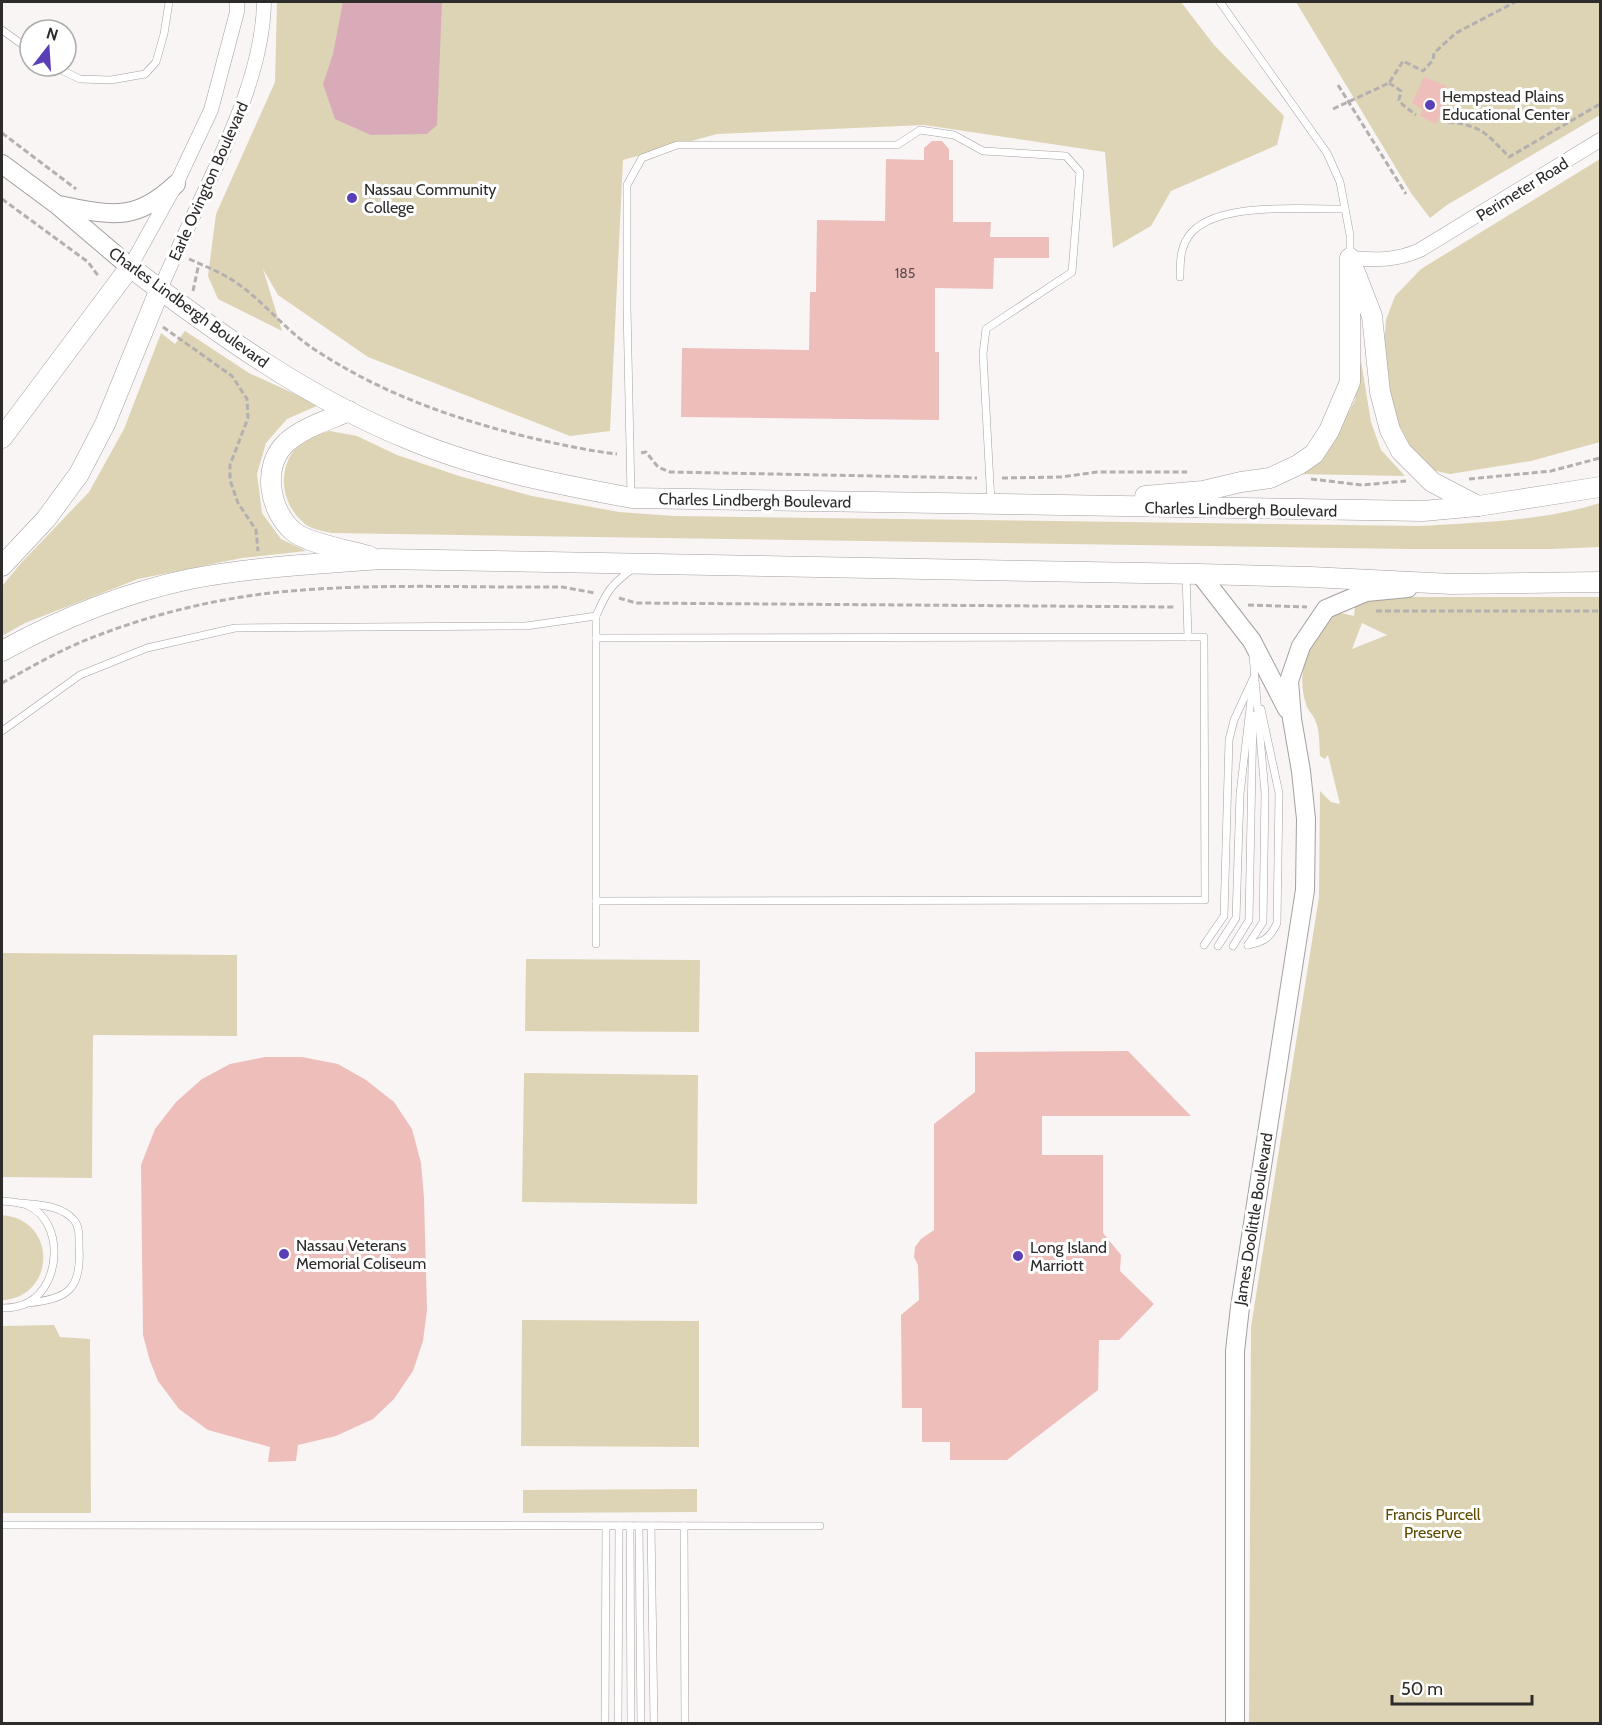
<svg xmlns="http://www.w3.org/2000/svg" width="1602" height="1725" viewBox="0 0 1602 1725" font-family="Cabin,sans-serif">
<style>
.green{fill:#ddd4b5;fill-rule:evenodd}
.water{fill:#d9abb9}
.building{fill:#eebebb}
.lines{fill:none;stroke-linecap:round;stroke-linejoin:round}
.service-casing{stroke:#a4a09f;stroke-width:8}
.minor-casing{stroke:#a4a09f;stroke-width:15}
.tertiary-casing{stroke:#a4a09f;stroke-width:20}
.secondary-casing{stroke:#a4a09f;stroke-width:21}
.path{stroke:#b3b0af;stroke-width:3;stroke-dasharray:6 3;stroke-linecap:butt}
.service{stroke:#fff;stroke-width:7}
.minor{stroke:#fff;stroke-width:14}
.tertiary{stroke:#fff;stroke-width:18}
.secondary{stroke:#fff;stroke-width:20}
.poi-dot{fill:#5a3fb7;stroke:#fff;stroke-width:2}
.labels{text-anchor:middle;stroke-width:6;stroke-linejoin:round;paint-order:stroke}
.number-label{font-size:14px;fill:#5e504f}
.poi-label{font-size:16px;fill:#2e2c2b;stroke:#fff;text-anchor:start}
.street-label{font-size:16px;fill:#2e2c2b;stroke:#fff}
.park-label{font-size:16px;fill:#5d4c01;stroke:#fff}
</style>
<rect width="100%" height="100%" fill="#f9f5f4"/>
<g class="green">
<path d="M277,2h904l33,43 70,71 -7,29 -106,46 -20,35 -38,22 -8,-96 -181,-27 -207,9 -94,26 -13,271 -40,5 -202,-79 -90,-62 -15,-26 19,62 -64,-32 -10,-23 8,-62 59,-132z"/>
<path d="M1296,2h304v113l-153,90 -17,13 -19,-25z"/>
<path d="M1600,159v283l-69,19 -81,13 -23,-5 -21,-21 -13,-25 -9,-78 2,-25 9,-24 26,-27z"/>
<path d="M185,331l64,42 70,32 -32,14 -21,24 -9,31 5,39 19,26 25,12 -64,7 -104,21 -113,44 -23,13v-50l20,-24 67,-70 35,-63 37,-96 14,11z"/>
<path d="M1361,361l10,61 10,28 24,26 -110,-2 40,-36 20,-38z"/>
<path d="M330,431l27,5 40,19 62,21 73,20 87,16 55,4 747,10c59,-4 123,-5 179,-23v44l-48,2h-145l-1076,-16c-8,-2 -20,-4 -26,-9 -27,-22 -29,-62 -1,-84 6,-5 18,-6 26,-9z"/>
<path d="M1371,597h229v1126l-351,1 2,-397 68,-430 1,-106 11,11 9,2 -12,-49 -3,4 -5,-3c-1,-11 0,-26 -5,-36 -2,-6 -8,-10 -9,-16 -12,-37 7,-65 30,-92l18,4 1,-10zM1362,623l25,12 -35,14z"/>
<path d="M2,953l235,2v81l-144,-1 -1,143 -90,-1z"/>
<path d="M526,959l174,1 -1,72 -174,-1z"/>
<path d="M524,1073l174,2 -1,129 -175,-2z"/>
<path d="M2,1215c57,5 53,83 0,85z"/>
<path d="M522,1320l177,1v126l-178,-1z"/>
<path d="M54,1325l6,12 30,2 1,174h-89v-187z"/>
<path d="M697,1489v23l-174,1v-23z"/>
</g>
<path class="water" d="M343,2h99l-5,123 -10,9 -56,1 -36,-16 -12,-35 10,-30z"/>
<g class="building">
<path d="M1424,77l23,9 -3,7 6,3 -14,28 -16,-8 3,-7 -11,-6z"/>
<path d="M932,141h10l7,8v11h4v62h38l-1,15h59v21h-55l-1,31 -58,-1v64h4v68l-258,-3 1,-69 127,2 1,-58h6l1,-72 68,1 1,-62 38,1v-12z"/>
<path d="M1128,1051l63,65h-149v39h61v78l18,22 -1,16 34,33 -35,36h-20l-1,50 -91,70h-57v-18h-28v-34h-20l-1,-93 18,-15 -1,-35 -4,-8 1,-10 6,-8 13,-9v-106l41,-32v-40z"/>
<path d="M265,1057h37l36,7 28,16 28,22 18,27 9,34 3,35 3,112 -4,31 -10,30 -19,28 -21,20 -37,17 -38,9 -2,16 -28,1 2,-15 -62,-17 -29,-21 -21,-28 -8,-20 -7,-26 -2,-170 14,-36 21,-27 26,-23 28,-15z"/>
</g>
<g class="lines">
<g class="service-casing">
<g id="service">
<path d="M1220,2l107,151 13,29 10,53v21"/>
<path d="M2,30l28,20"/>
<path d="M53,66l27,13 31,1 34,-6 11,-12 8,-28 5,-32"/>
<path d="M1180,277c0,-16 0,-32 12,-45 29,-31 112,-22 153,-23"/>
<path d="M631,495l-4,-188v-122l15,-27 35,-13h220l23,-15 34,5 29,16 83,5 14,16 -8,100 -86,57 -3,25 8,148"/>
<path d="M596,616c11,-25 14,-30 36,-47"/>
<path d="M596,638l592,-1 -2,-62"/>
<path d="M2,731l78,-56 67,-27 88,-20 291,-2 70,-10v328"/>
<path d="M596,901l609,-1 -1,-263h-16"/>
<path d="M1204,945l20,-29 5,-176 5,-20 19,-41"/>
<path d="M1248,945l15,-23 2,-129 -12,-137"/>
<path d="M1248,945c16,-3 22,-7 29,-22l2,-130 -18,-84"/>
<path d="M1218,946l18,-28 4,-124 12,-103"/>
<path d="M1233,946l16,-26 4,-205"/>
<path d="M2,1201c9,1 19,1 27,5 35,17 32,78 0,96 -8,5 -18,6 -27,6"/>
<path d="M21,1203c18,2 40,2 53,17 6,7 5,18 5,27 3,43 -12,52 -51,56"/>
<path d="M2,1525l818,1"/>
<path d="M630,1526l1,198"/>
<path d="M639,1526l2,198"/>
<path d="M651,1526l3,198"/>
<path d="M684,1526l1,198"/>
<path d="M605,1724l1,-198"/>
<path d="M618,1724l1,-198"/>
</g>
</g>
<g class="minor-casing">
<g id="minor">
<path d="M1350,258c25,2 46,3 70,-8l180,-110"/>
<path d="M130,267l46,-83 35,-74 26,-98v-10"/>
<path d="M160,289c16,-36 33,-73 50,-109 25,-55 53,-117 54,-178"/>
</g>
</g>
<g class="tertiary-casing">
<g id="tertiary">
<path d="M2,164l54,40 74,63"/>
<path d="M59,205c51,10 76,18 117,-21"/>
<path d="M1200,574l52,67 35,68"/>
<path d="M1235,1724v-373l5,-44 65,-417 1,-71 -5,-48 -9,-52 -3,-38 12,-35 25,-37 40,-17 42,-4"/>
</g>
</g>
<g class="secondary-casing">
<g id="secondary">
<path d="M1355,272l17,44 8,76 10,38 11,21 31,31 46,24"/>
<path d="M349,411c-20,9 -45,16 -62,31 -26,24 -18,69 7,90 13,11 57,19 75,24"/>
<path d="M2,438l128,-171c86,65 177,131 278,172 71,30 148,45 224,59l791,13 55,-5 122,-19"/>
<path d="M1145,496l58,-5 38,-9 29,-4 28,-13 16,-11 15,-23 21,-49v-124"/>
<path d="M2,566l44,-47 33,-45 26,-50 55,-135"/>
<path d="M2,651c58,-32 122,-58 188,-72 63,-12 127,-15 191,-20l819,15 111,3 141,7 148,-2"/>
</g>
</g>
<g class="path">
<path d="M1389,83l12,8 -2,9 4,5 13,10"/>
<path d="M1338,85l68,109"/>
<path d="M1333,109l56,-26 14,-22 20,10 10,-11 1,-7 22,-20 59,-31"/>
<path d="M1448,122c33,3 39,12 61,35l91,-53"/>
<path d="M2,133l74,56"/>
<path d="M2,199l86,63 11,15"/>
<path d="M189,259c18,8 36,15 52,27 27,20 47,47 76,65 67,44 143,70 219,88 27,6 54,12 81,15"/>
<path d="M193,291l6,-28"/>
<path d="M163,327l69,49 15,23 1,19 -18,47v15l8,23 18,27 2,21"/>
<path d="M641,453l5,-1 12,15 12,5 307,6"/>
<path d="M1002,478l59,-1 36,-5h90"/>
<path d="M1311,479l51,6 44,-4"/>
<path d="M1469,479l82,-8 49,-13"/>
<path d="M619,598l17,5 539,4"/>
<path d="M1248,605l59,2"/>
<path d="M1376,611h224"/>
<path d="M2,683c31,-17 63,-36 97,-48 52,-20 109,-34 163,-41 97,-12 203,-6 300,-7l33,6"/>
</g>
<use href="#service" class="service"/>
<use href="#minor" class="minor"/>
<use href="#tertiary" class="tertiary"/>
<use href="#secondary" class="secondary"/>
</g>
<g class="poi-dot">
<circle cx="1430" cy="105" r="6"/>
<circle cx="352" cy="198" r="6"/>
<circle cx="284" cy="1254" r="6"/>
<circle cx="1018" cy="1256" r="6"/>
</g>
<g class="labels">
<g class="number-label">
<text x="905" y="278">185</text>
</g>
<g class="poi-label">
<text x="1442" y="102">Hempstead Plains<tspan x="1442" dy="18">Educational Center</tspan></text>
<text x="364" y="195">Nassau Community<tspan x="364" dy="18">College</tspan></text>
<text x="296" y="1251">Nassau Veterans<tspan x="296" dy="18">Memorial Coliseum</tspan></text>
<text x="1030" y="1253">Long Island<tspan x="1030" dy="18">Marriott</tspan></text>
</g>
<g class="street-label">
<text transform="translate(208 181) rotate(-66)" y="6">Earle Ovington Boulevard</text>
<text transform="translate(1522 189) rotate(-32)" y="6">Perimeter Road</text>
<text transform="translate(189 307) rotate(36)" y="6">Charles Lindbergh Boulevard</text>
<text transform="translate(755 500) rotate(1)" y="6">Charles Lindbergh Boulevard</text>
<text transform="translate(1241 509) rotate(1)" y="6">Charles Lindbergh Boulevard</text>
<text transform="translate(1253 1219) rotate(-81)" y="6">James Doolittle Boulevard</text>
</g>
<g class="park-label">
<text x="1433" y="1520">Francis Purcell<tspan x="1433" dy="18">Preserve</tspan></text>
</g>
</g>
<rect width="1602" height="1725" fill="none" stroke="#2e2c2b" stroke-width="6"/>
<g transform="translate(48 48) rotate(17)"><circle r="28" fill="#ffffff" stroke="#ababaa" stroke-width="1.5"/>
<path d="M0-4.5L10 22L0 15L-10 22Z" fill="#5a3fb7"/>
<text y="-9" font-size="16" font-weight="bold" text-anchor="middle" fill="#2e2c2b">N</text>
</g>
<path d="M1392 1695v9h140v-9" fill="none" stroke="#2e2c2b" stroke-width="3"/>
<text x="1401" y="1695" font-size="18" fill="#2e2c2b" stroke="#ffffff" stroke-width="4.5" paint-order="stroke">50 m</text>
</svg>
